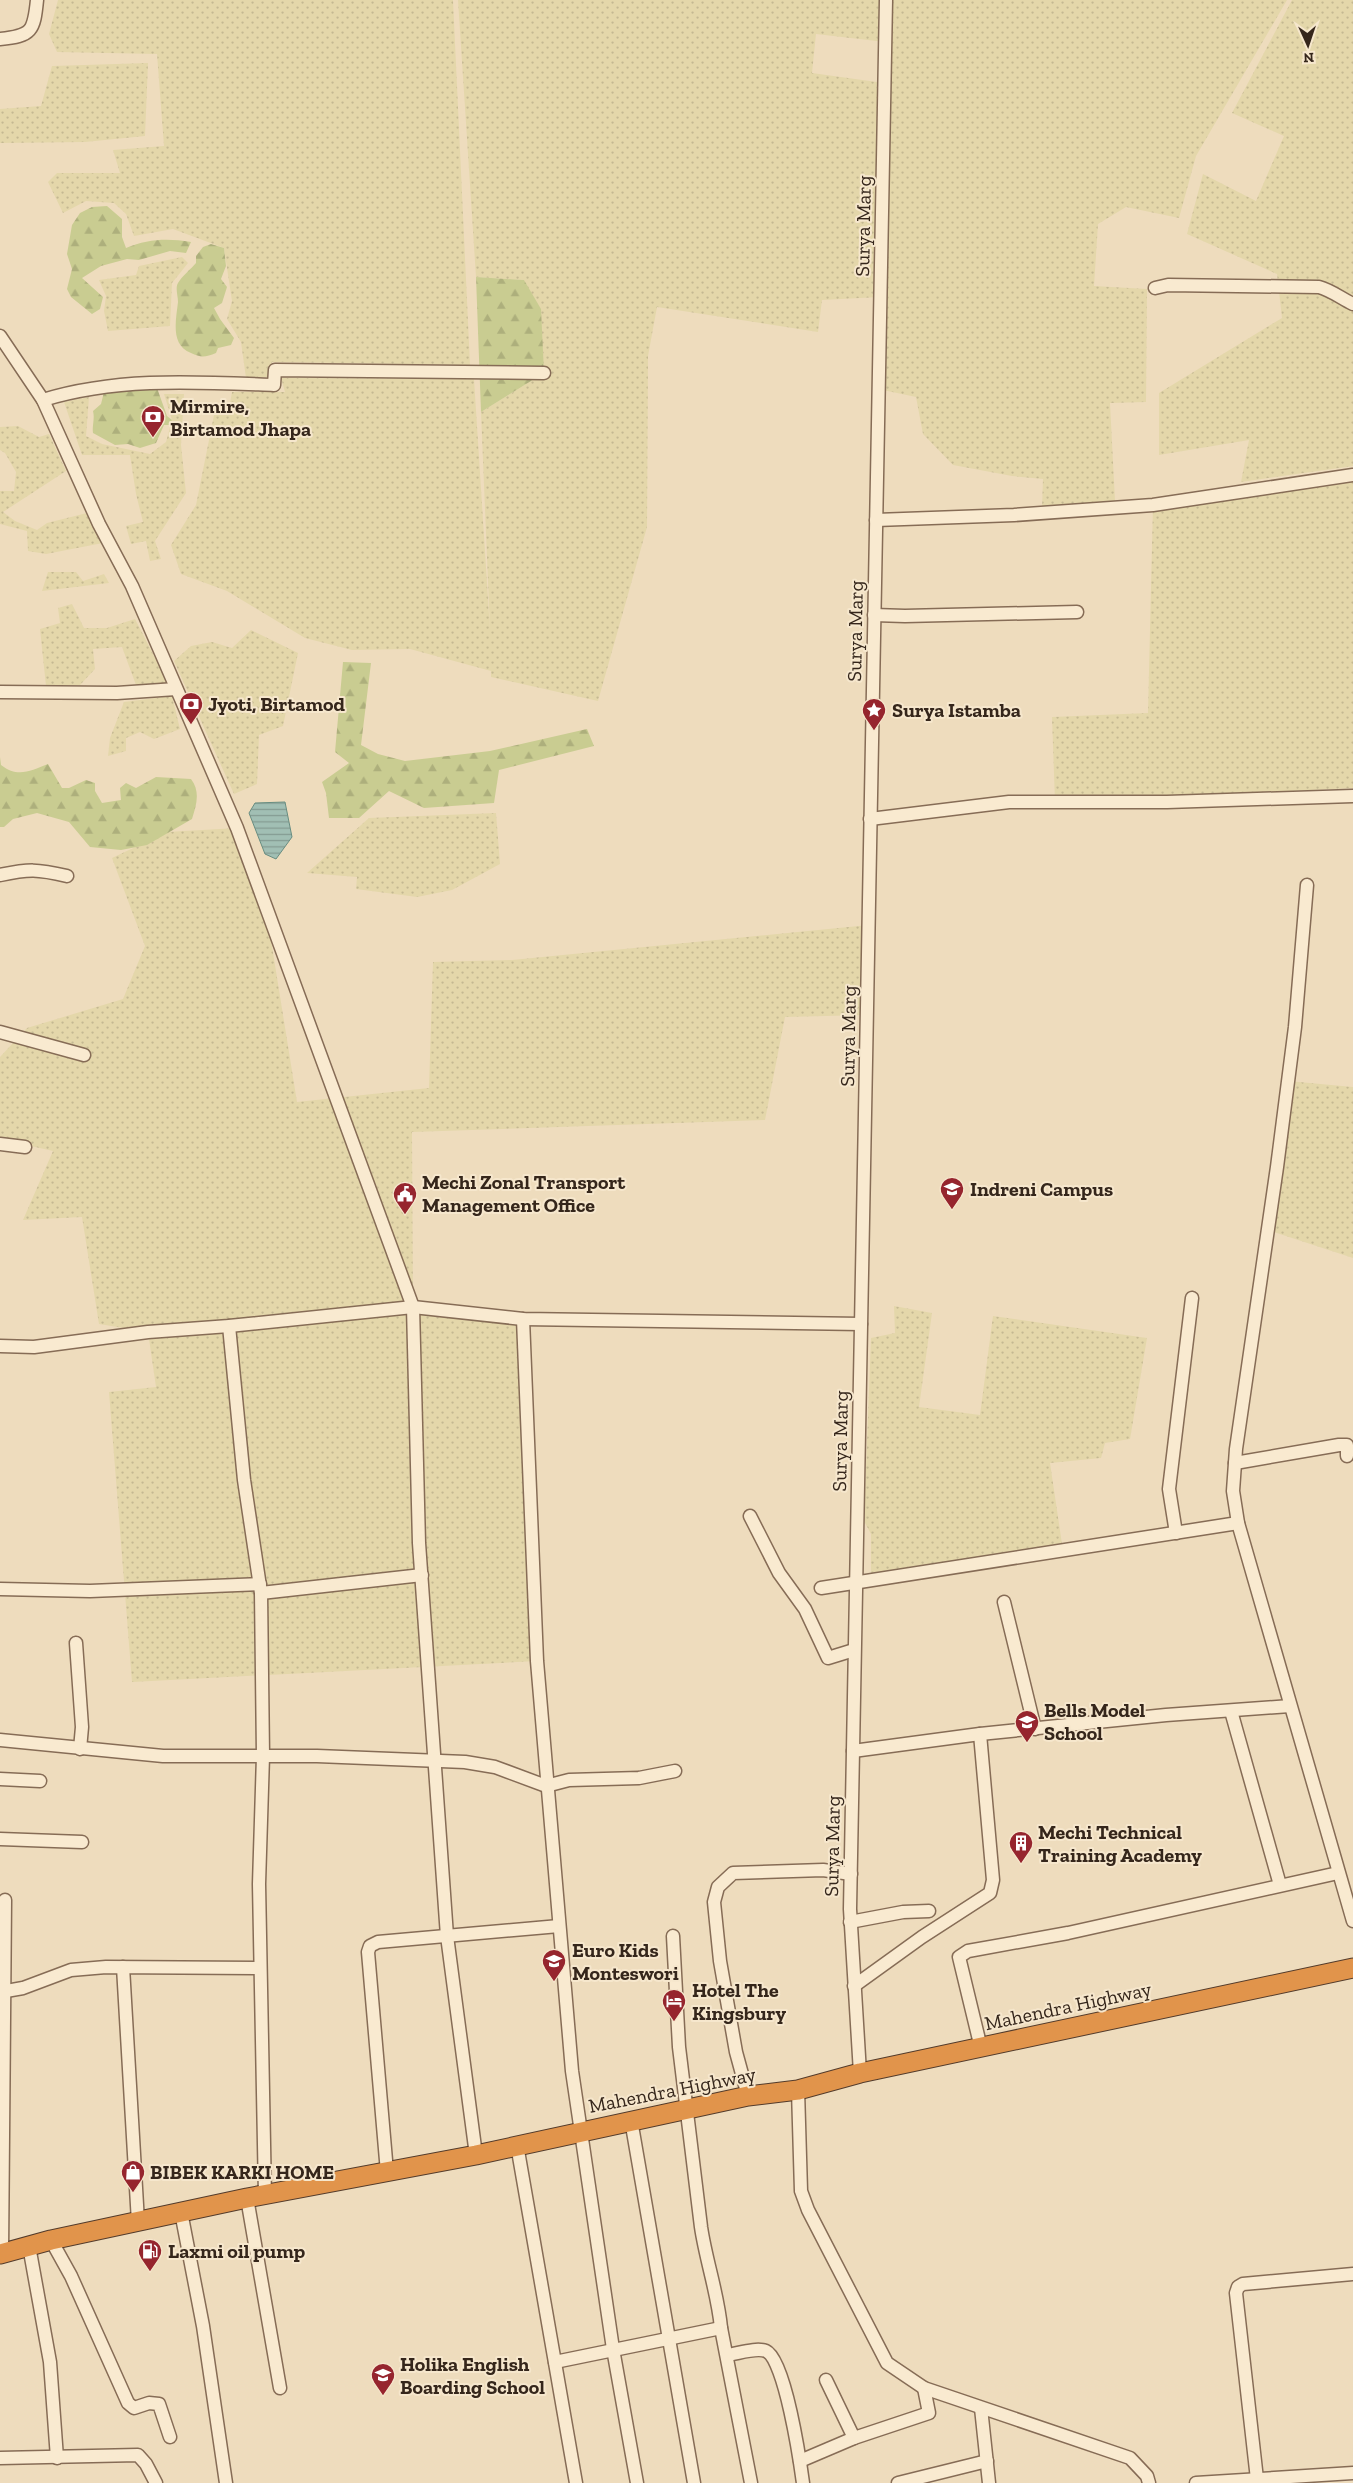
<svg xmlns="http://www.w3.org/2000/svg" width="1353" height="2483" viewBox="0 0 1353 2483" font-family="'Zilla Slab',serif">
<style>
.farmland{fill:url(#farmland-dots);fill-rule:evenodd}
.forest{fill:url(#forest-firs)}
.water{fill:url(#water-rules);stroke:#688d81}
.lines{fill:none;stroke-linecap:round;stroke-linejoin:round}
.minor-casing{stroke:#866c56;stroke-width:15}
.highway-casing{stroke:#533b2b;stroke-width:21}
.minor{stroke:#f9ead0;stroke-width:12}
.highway{stroke:#e1944b;stroke-width:19}
.labels{text-anchor:middle;stroke-width:4;stroke-linejoin:round;paint-order:stroke}
.street-label{font-size:20px;fill:#35261b;stroke:#f6e7cd}
.poi-label{font-size:20px;font-weight:bold;fill:#35261b;stroke:#f6e7cd;text-anchor:start}
</style>
<defs>
<pattern id="farmland-dots" width="8" height="8" patternUnits="userSpaceOnUse" patternTransform="scale(1.25)"><rect width="8" height="8" fill="#e4d7aa"/><path d="M2 2h.1M6 6h.1" fill="none" stroke="#c4b892" stroke-width="1.8" stroke-linecap="round"/></pattern>
<pattern id="forest-firs" width="22" height="20" patternUnits="userSpaceOnUse" patternTransform="scale(1.25)"><rect width="22" height="20" fill="#c9cc91"/><path d="M5 1l3.5 6h-7zM16 11l3.5 6h-7z" fill="#adaf7c"/></pattern>
<pattern id="water-rules" width="6" height="5" patternUnits="userSpaceOnUse" patternTransform="scale(1.25)"><rect width="6" height="5" fill="#a1bfb4"/><path d="M0 2.5h6" fill="none" stroke="#849b92"/></pattern>
</defs>
<rect width="100%" height="100%" fill="#eedcbd"/>
<g class="farmland">
<path d="M58,0h395l17,365 -198,-3 -5,15 -21,1 -5,-36 -14,-23 5,-18 -8,-53 -51,-19 -39,7 -8,-22 -12,-11 -28,-2 -23,12 -15,-31 9,-9h63l-7,-23 51,-4 -7,-92 -100,-2 -8,-18z"/>
<path d="M458,0h829l-91,156 -17,62 -53,-11 -28,17 -4,62 53,3 -1,113 -36,1 5,98 -73,7 1,-29 -31,-3 -59,-11 -30,-31 -7,-37 -38,-8 2,-92 -58,3 -4,32 -161,-25 -9,49 -1,171 -49,174 -107,-24v-6l-81,-22 -58,1 -47,-12 -78,-47 -46,-17 -10,-29 25,-40 19,-95 14,-1 3,-17h53l-4,-14 193,1 16,251 -9,-218 63,-39 -20,-93 -48,-3zM816,34l69,8 -1,41 -72,-10z"/>
<path d="M1292,0h61v466l-112,16 8,-42 -90,15v-62l123,-75 -5,-44 -90,-40 16,-60 53,27 28,-65 -52,-23z"/>
<path d="M148,63l-3,73 -60,6 -85,1v-34l41,-3 11,-40z"/>
<path d="M182,257l6,6 -16,20 -2,43 -62,5 -4,-20 2,-15 -7,-16 37,-5 3,-9z"/>
<path d="M164,394h20l-3,51 5,48 -31,48 6,18 -11,2 -4,-20 -15,3 -5,-18 17,-4 -7,-28 -6,-39h-48l-18,-53 25,-5 -3,39 16,8 48,10 16,-12 6,-22z"/>
<path d="M18,426l21,11 10,-3 17,37 -63,41 12,9 22,9 10,-7 40,-10 16,30 -57,11 -18,-3 -1,-20 -27,-7v-33h14l2,-19 -11,-19 -5,-3v-23z"/>
<path d="M1353,480v308l-298,14 -3,-85 96,-4 5,-208z"/>
<path d="M48,572h28l7,9 21,-7 5,9 -67,8z"/>
<path d="M72,604l12,24h23l28,-9 33,64 -32,2 -14,-38 -29,2 2,20 -15,16 -34,1 -6,-57 20,-6 -2,-15z"/>
<path d="M251,630l47,23 -15,73 -24,9 -2,49 -23,10 -60,-133 17,-15 21,-4 20,6z"/>
<path d="M172,696l8,33 -26,10 -14,-7 -14,6v13l-18,5 2,-18 14,-36z"/>
<path d="M496,813l4,51 -48,26 -35,7 -61,-8 1,-12 -50,-4 62,-55z"/>
<path d="M237,828l29,81 31,193 132,-14 4,-126 79,-2 357,-35 -2,90 -82,2 -20,103 -353,12 1,175 110,12 14,342 -405,21 -23,-290 47,-5 -8,-55 -49,-8 -17,-107 -59,3 30,-69 -53,-12v-82l27,-29 96,-29 22,-53 -33,-88 55,-26z"/>
<path d="M1288,1081l65,6v171l-85,-28z"/>
<path d="M894,1306l38,7 -13,94 61,8 13,-99 154,22 -17,101 -25,4 -4,15 -51,5 12,81 -191,29v-39l-7,-13 7,-183 24,-5z"/>
</g>
<g class="forest">
<path d="M107,206l15,13v18l4,11c22,-9 41,-10 65,-6l-5,11 -16,-2 -31,9 -12,-1 -26,7 -19,12 21,19 -3,12 -8,5 -21,-17 -4,-8 5,-20 -5,-15 5,-29 8,-12 12,-6z"/>
<path d="M211,244l13,4 2,18 -5,13 6,8 -5,16 -8,5 6,11 14,19 -3,7 -13,3 -2,5c-10,4 -15,5 -25,0 -21,-8 -15,-33 -13,-51 0,-6 -3,-14 0,-19 4,-7 13,-14 18,-20v-7l7,-9z"/>
<path d="M476,277l48,3 17,29 3,64 -63,39z"/>
<path d="M157,388l10,28 5,4 -3,5h-5l-8,18 -16,5 -12,-4 -13,1 -22,-12c-1,-8 2,-14 0,-22l8,-7 3,-12z"/>
<path d="M343,662l28,1 -10,82 17,9 27,7 85,-10 97,-22 7,17 -95,24 -5,33 -70,5 -35,-17 -30,27h-30l-3,-25 -4,-11 27,-19 -14,-11z"/>
<path d="M0,757l1,8c17,13 29,6 47,-1l14,24h7l17,-8 9,3v8l7,12 19,-3 -1,-12 6,-5 10,5 20,-11 35,2c10,13 5,27 1,40l-45,26 -26,5 -31,-3 -21,-25 -32,-9 -24,6 -9,8h-4z"/>
</g>
<path class="water" d="M285,802l7,35 -16,22 -11,-5 -16,-41 6,-10z"/>
<g class="lines">
<g class="minor-casing">
<g id="minor">
<path d="M0,39c32,-3 34,-8 37,-39"/>
<path d="M1155,288l13,-3 151,2c12,3 23,12 34,17"/>
<path d="M0,336l43,64 56,124 33,62 105,242 176,479 6,236 28,393 29,219"/>
<path d="M43,400c75,-23 153,-18 231,-15l1,-15 269,3"/>
<path d="M876,520l138,-5 139,-10 200,-30"/>
<path d="M874,615l31,1 172,-4"/>
<path d="M0,692l117,1 59,-4"/>
<path d="M870,819l139,-17h158l186,-6"/>
<path d="M0,875c29,-6 37,-6 67,1"/>
<path d="M1307,885l-12,142 -18,140 -41,282 -3,42 5,32 115,398"/>
<path d="M0,1032l84,23"/>
<path d="M0,1144l25,3"/>
<path d="M523,1319l14,342 35,410 41,278 24,134"/>
<path d="M229,1326l15,154 17,113 2,163 -4,128 6,312"/>
<path d="M0,1346l34,1 114,-15 81,-6 184,-19 110,12 338,5"/>
<path d="M1235,1463l104,-18h8v11"/>
<path d="M750,1516l29,57 26,36 23,49 26,-8"/>
<path d="M1176,1533l-7,-44 23,-191"/>
<path d="M821,1588l417,-65"/>
<path d="M0,1589l90,2 170,-7"/>
<path d="M261,1593l161,-18"/>
<path d="M1004,1602l31,127"/>
<path d="M76,1643l6,84 -2,22"/>
<path d="M1231,1711l49,174"/>
<path d="M0,1740l163,16h154l148,6 30,5 51,19 23,-6 70,-2 36,-7"/>
<path d="M853,1751l127,-17 186,-19 124,-9"/>
<path d="M0,1779l40,2"/>
<path d="M0,1839l82,3"/>
<path d="M850,1922l53,-10 26,-1"/>
<path d="M673,1936l6,111 22,180c5,34 17,67 20,101l30,155"/>
<path d="M123,1967l15,255"/>
<path d="M854,1986l68,-49 68,-44 3,-13 -13,-146"/>
<path d="M0,1992l23,-4 48,-18 35,-3 154,1"/>
<path d="M981,2048l-22,-91 9,-6 100,-18 270,-60"/>
<path d="M860,2073l-10,-164 36,-1909"/>
<path d="M798,2090l3,101 7,19 79,153 37,25 206,70 17,18 2,7"/>
<path d="M748,2096l-12,-44 -16,-91 -6,-59 4,-15 15,-14 90,-3 28,4"/>
<path d="M631,2120l63,363"/>
<path d="M517,2145l59,338"/>
<path d="M387,2172l-19,-220 2,-6 8,-4 181,-16"/>
<path d="M247,2198l33,190"/>
<path d="M181,2212l22,114 23,157"/>
<path d="M51,2240l20,36 57,127 6,5 15,-5 10,1 11,33"/>
<path d="M29,2246l21,116 7,96"/>
<path d="M2,2254l3,-354"/>
<path d="M727,2355c10,-1 29,-8 39,-4 19,8 34,110 37,132"/>
<path d="M555,2362l166,-34"/>
<path d="M826,2380l28,58 75,-25 -5,-25"/>
<path d="M981,2408l8,75"/>
<path d="M0,2458l138,-3 8,9 10,19"/>
<path d="M800,2461l54,-23"/>
<path d="M1257,2479l-21,-186 2,-6 5,-3 110,-10"/>
<path d="M898,2483l89,-22"/>
<path d="M1196,2483l157,-10"/>
</g>
</g>
<g class="highway-casing">
<path id="highway" d="M0,2254l51,-14 196,-42 229,-43 272,-59 50,-6 62,-17 493,-105"/>
</g>
<use href="#minor" class="minor"/>
<use href="#highway" class="highway"/>
</g>
<defs>
<g id="bank-pin" transform="scale(1.25)"><path d="M0 17L-7.5 6A9.5 9.5 0 1 1 7.5 6Z" fill="#96252e" stroke="#f6e7cd"/><path d="M-6-4H6V4H-6ZM0-2.3a2.3 2.3 0 1 0 0 4.6a2.3 2.3 0 1 0 0-4.6Z" fill="#fff"/></g>
<g id="sight-pin" transform="scale(1.25)"><path d="M0 17L-7.5 6A9.5 9.5 0 1 1 7.5 6Z" fill="#96252e" stroke="#f6e7cd"/><path d="M0-6L1.8-2.2L6-1.7L2.9 1.2L3.7 5.4L0 3.3L-3.7 5.4L-2.9 1.2L-6-1.7L-1.8-2.2Z" fill="#fff"/></g>
<g id="university-pin" transform="scale(1.25)"><path d="M0 17L-7.5 6A9.5 9.5 0 1 1 7.5 6Z" fill="#96252e" stroke="#f6e7cd"/><path d="M0-5L7-2L0 1L-7-2ZM-4 1L0 2.5L4 1V4Q0 6-4 4Z" fill="#fff"/></g>
<g id="civic-pin" transform="scale(1.25)"><path d="M0 17L-7.5 6A9.5 9.5 0 1 1 7.5 6Z" fill="#96252e" stroke="#f6e7cd"/><path d="M-.6-6.5H3V-4.5H.6V-3L4-1V1h2V6H-6V1h2V-1L-.6-3ZM-1.2 2.5V6h2.4V2.5Z" fill="#fff"/></g>
<g id="school-pin" transform="scale(1.25)"><path d="M0 17L-7.5 6A9.5 9.5 0 1 1 7.5 6Z" fill="#96252e" stroke="#f6e7cd"/><path d="M0-5L7-2L0 1L-7-2ZM-4 1L0 2.5L4 1V4Q0 6-4 4Z" fill="#fff"/></g>
<g id="building-pin" transform="scale(1.25)"><path d="M0 17L-7.5 6A9.5 9.5 0 1 1 7.5 6Z" fill="#96252e" stroke="#f6e7cd"/><path d="M-4-6H4V6H1V3H-1V6H-4ZM-2.5-4.3h1.7v1.8h-1.7ZM.8-4.3h1.7v1.8H.8ZM-2.5-1h1.7V.8h-1.7ZM.8-1h1.7V.8H.8Z" fill="#fff"/></g>
<g id="hotel-pin" transform="scale(1.25)"><path d="M0 17L-7.5 6A9.5 9.5 0 1 1 7.5 6Z" fill="#96252e" stroke="#f6e7cd"/><path d="M-6-4.5h1.5V1H6V5H4.5V3h-9V5H-6ZM-4 0a1.8 1.8 0 1 1 3.6 0ZM.5 0V-2.5h3Q6-2.5 6 0Z" fill="#fff"/></g>
<g id="shop-pin" transform="scale(1.25)"><path d="M0 17L-7.5 6A9.5 9.5 0 1 1 7.5 6Z" fill="#96252e" stroke="#f6e7cd"/><path d="M-5-2.5h2.3a2.7 3.5 0 0 1 5.4 0H5L5.5 6h-11ZM-1.5-2.5h3a1.5 2.3 0 0 0-3 0Z" fill="#fff"/></g>
<g id="fuel-pin" transform="scale(1.25)"><path d="M0 17L-7.5 6A9.5 9.5 0 1 1 7.5 6Z" fill="#96252e" stroke="#f6e7cd"/><path d="M-5.5-6h7V0h2V4h1.3V-2.5L3-4.5l.8-.8L6-3V5H2.5V1h-1V6h-7ZM-4.2-4.7v3.2H.2V-4.7Z" fill="#fff"/></g>
</defs>
<g fill-rule="evenodd">
<use href="#bank-pin" x="153" y="417"/>
<use href="#bank-pin" x="191" y="704"/>
<use href="#sight-pin" x="874" y="710"/>
<use href="#university-pin" x="952" y="1189"/>
<use href="#civic-pin" x="405" y="1194"/>
<use href="#school-pin" x="1027" y="1722"/>
<use href="#building-pin" x="1021" y="1843"/>
<use href="#school-pin" x="554" y="1961"/>
<use href="#hotel-pin" x="674" y="2001"/>
<use href="#shop-pin" x="133" y="2172"/>
<use href="#fuel-pin" x="150" y="2251"/>
<use href="#school-pin" x="383" y="2375"/>
</g>
<g class="labels">
<g class="street-label">
<text transform="translate(863 226) rotate(-89)" y="7">Surya Marg</text>
<text transform="translate(855 631) rotate(-89)" y="7">Surya Marg</text>
<text transform="translate(848 1036) rotate(-89)" y="7">Surya Marg</text>
<text transform="translate(840 1441) rotate(-89)" y="7">Surya Marg</text>
<text transform="translate(832 1846) rotate(-89)" y="7">Surya Marg</text>
<text transform="translate(1068 2006) rotate(-12)" y="7">Mahendra Highway</text>
<text transform="translate(672 2090) rotate(-11)" y="7">Mahendra Highway</text>
</g>
<g class="poi-label">
<text x="170" y="413">Mirmire,<tspan x="170" dy="23">Birtamod Jhapa</tspan></text>
<text x="208" y="711">Jyoti, Birtamod</text>
<text x="892" y="717">Surya Istamba</text>
<text x="422" y="1189">Mechi Zonal Transport<tspan x="422" dy="23">Management Office</tspan></text>
<text x="970" y="1196">Indreni Campus</text>
<text x="1044" y="1717">Bells Model<tspan x="1044" dy="23">School</tspan></text>
<text x="1038" y="1839">Mechi Technical<tspan x="1038" dy="23">Training Academy</tspan></text>
<text x="572" y="1957">Euro Kids<tspan x="572" dy="23">Monteswori</tspan></text>
<text x="692" y="1997">Hotel The<tspan x="692" dy="23">Kingsbury</tspan></text>
<text x="150" y="2179">BIBEK KARKI HOME</text>
<text x="168" y="2258">Laxmi oil pump</text>
<text x="400" y="2371">Holika English<tspan x="400" dy="23">Boarding School</tspan></text>
</g>
</g>
<g transform="translate(1308 45) rotate(177)" stroke="#f6e7cd" stroke-width="4" paint-order="stroke">
<path d="M0-4L9 19L0 12L-9 19Z" fill="#35261b"/>
<text y="-8" font-size="14" font-weight="bold" text-anchor="middle" fill="#35261b">N</text>
</g>
</svg>
